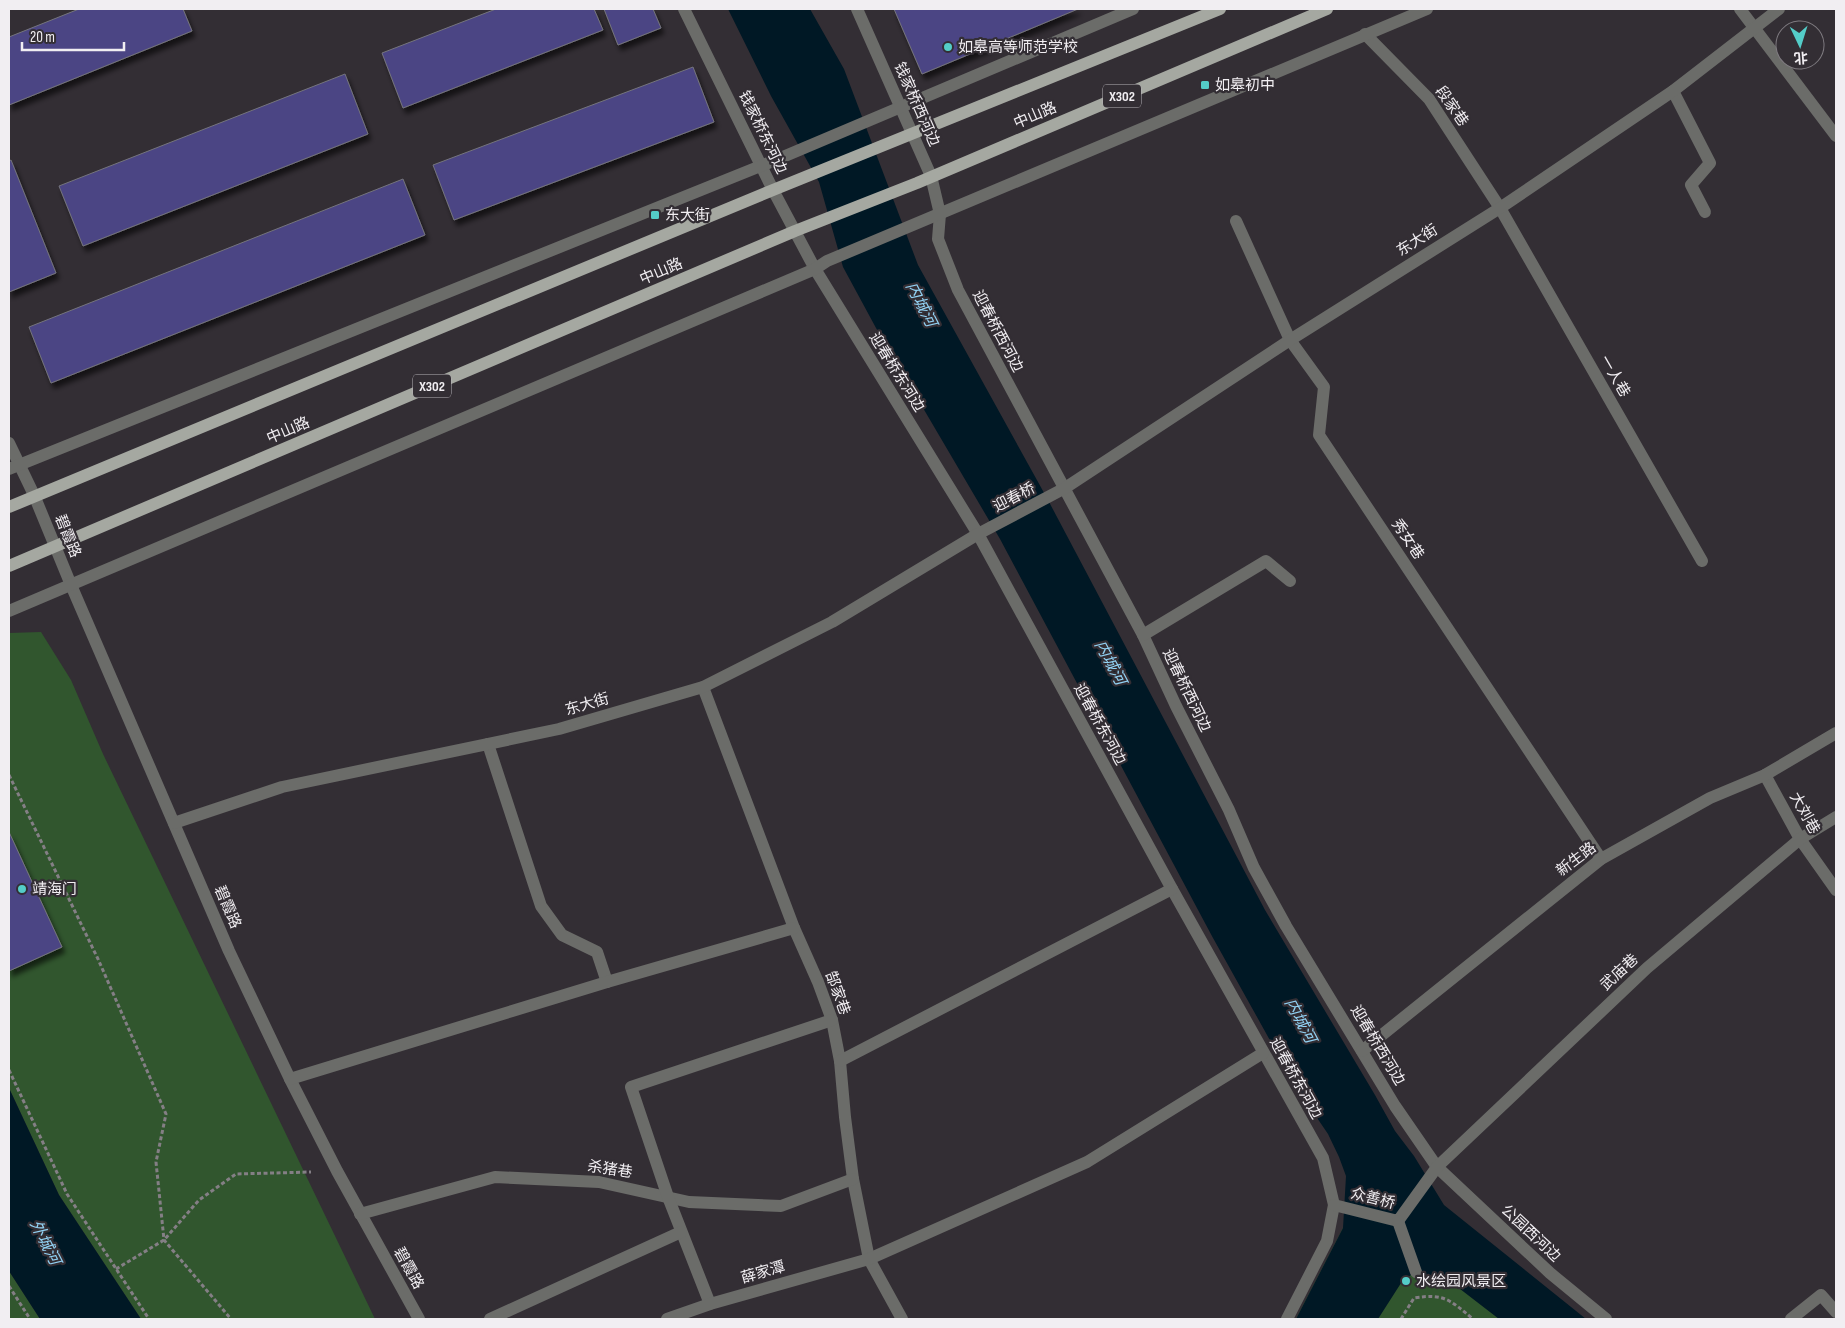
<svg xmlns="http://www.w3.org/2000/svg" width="1845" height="1328" viewBox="0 0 1845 1328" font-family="'Sofia Sans Condensed','Noto Sans SC',sans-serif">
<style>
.green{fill:#31562e}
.water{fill:#001825}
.building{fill:#4b4484;stroke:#75757d;filter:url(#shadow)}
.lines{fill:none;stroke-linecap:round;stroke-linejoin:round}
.path{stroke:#847f85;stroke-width:3;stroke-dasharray:4 2.5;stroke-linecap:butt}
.minor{stroke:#6b6c69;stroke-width:12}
.major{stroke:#a5a8a1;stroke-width:12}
.poi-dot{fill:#54cdc8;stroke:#332e34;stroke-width:2}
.labels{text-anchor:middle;stroke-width:4.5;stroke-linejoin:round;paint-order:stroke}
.shield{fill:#332e34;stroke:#b8b4b9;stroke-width:1}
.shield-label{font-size:14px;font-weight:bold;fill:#f1eef2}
.poi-label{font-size:15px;fill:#f1eef2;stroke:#332e34;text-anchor:start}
.street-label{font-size:15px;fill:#f1eef2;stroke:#332e34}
.water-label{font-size:16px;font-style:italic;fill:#92d2f4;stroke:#332e34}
</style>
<defs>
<filter id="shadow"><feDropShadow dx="3" dy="5.5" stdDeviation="2.5" flood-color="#0009"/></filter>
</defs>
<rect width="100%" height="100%" fill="#332e34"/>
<g class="green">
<path d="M41,632l30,48 32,74 272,565h-234l-82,-124 -50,-107v-455z"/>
<path d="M1343,1228l201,91h-248z"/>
<path d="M9,1271l31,48h-31z"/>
</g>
<g class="water">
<path d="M728,9h82l34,60 74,196 130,235 217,410 110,185 20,36 19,25 30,49 142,114h-87l-48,-37 -35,-10 -13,8 -25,39h-82l47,-91 3,-52 -7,-19 -11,-23 -32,-47 -83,-149 -213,-399 -124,-211 -33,-61 -24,-85 -48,-86z"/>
<path d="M9,1088l50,107 82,124h-101l-31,-48z"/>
</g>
<g class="building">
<path d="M79,9h104l9,22 -183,74v-68z"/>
<path d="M496,9h98l9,21 -200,78 -21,-55z"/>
<path d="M604,9h49l8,19 -43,17z"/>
<path d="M894,9h184l-156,65z"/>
<path d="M693,67l21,55 -260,98 -21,-55z"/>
<path d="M345,74l23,60 -285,112 -24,-60z"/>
<path d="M11,160l45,113 -47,19v-131z"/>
<path d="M403,179l22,56 -374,148 -22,-56z"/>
<path d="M9,832l53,115 -53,24z"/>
</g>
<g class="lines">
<g class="path">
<path d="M9,775l89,184 68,155 -10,48 8,78 67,79"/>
<path d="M9,1070l58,124 82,125"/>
<path d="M116,1269l48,-29 35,-40 37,-26 75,-2"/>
<path d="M9,1286l21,33"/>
<path d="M1401,1319l13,-21c30,-5 36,2 59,21"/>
</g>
<g class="minor">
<path d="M684,9l89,181 42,79 163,265 194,355 151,269 11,47 -7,36 -40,78"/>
<path d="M857,9l74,167 9,38 -2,25 20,51 185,345 33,71 53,104 25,58 32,58 109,180 42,61 113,106 56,46"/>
<path d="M1740,9l96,127"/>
<path d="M1365,34l64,65 71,109 202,353"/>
<path d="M1673,91l37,72 -19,22 14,27"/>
<path d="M1236,221l54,119 34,47 -5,48 282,424"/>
<path d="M9,443l25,52 37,90 158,366 61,128 47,92 82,148"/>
<path d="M9,469l769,-310 355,-150"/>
<path d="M9,611l806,-342 12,-8 600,-252"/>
<path d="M1143,635l123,-74 24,20"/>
<path d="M703,687l91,241 24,54 14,38 8,41 5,56 8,62 16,80 33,60"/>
<path d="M488,744l53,162 21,29 35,17 10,30"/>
<path d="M1765,775l35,64 36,51"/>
<path d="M174,823l108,-36 277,-58 144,-42 129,-65 146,-88 87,-46 225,-148 210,-132 173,-117 106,-82"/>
<path d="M1362,1051l239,-192 109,-61 55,-23 71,-42"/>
<path d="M840,1061l332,-172"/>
<path d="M290,1079l317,-97 187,-54"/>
<path d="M1334,1205l64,16 39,-54 210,-199 153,-129 36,-22"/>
<path d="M360,1214l135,-37 104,5 90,20 92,4 72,-27"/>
<path d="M1398,1221l18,51"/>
<path d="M710,1304l-42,-107 -37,-110 201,-67"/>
<path d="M490,1319l191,-87"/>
<path d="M667,1319l43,-15 159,-45 218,-97 176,-109"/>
<path d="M1791,1319l30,-24 15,17"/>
</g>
<g class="major">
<path d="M9,507l764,-317 447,-181"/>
<path d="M9,566l786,-335 122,-48 410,-174"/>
</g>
</g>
<g class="poi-dot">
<circle cx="948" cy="47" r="5"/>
<rect x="1200" y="80" width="10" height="10" rx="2.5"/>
<rect x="650" y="210" width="10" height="10" rx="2.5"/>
<circle cx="22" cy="889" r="5"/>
<circle cx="1406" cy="1281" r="5"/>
</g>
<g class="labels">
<g class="shield">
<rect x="1103" y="84.5" width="38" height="23" rx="4"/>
<rect x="413" y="374.5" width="38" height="23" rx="4"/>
</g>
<g class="shield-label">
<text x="1122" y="101">X302</text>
<text x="432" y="391">X302</text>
</g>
<g class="poi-label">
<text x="958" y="52">如皋高等师范学校</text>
<text x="1215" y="90">如皋初中</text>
<text x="665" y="220">东大街</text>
<text x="32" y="894">靖海门</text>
<text x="1416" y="1286">水绘园风景区</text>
</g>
<g class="street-label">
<text transform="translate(917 104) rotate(66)" y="5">钱家桥西河边</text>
<text transform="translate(1452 106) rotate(55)" y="5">段家巷</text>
<text transform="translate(1035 115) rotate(-23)" y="5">中山路</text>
<text transform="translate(763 132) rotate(64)" y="5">钱家桥东河边</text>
<text transform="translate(1417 240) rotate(-32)" y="5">东大街</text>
<text transform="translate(661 271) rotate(-23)" y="5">中山路</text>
<text transform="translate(998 331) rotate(62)" y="5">迎春桥西河边</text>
<text transform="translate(897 372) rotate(58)" y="5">迎春桥东河边</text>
<text transform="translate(1615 376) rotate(60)" y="5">一人巷</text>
<text transform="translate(288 430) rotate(-23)" y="5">中山路</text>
<text transform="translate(1014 497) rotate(-28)" y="5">迎春桥</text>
<text transform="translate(68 536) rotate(68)" y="5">碧霞路</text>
<text transform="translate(1408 539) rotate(56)" y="5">秀女巷</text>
<text transform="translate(1187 690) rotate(64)" y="5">迎春桥西河边</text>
<text transform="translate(587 704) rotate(-16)" y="5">东大街</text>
<text transform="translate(1100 724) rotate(61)" y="5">迎春桥东河边</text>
<text transform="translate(1805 813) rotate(61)" y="5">大刘巷</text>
<text transform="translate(1576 859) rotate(-37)" y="5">新生路</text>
<text transform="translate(228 907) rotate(67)" y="5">碧霞路</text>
<text transform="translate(1619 972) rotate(-43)" y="5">武庙巷</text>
<text transform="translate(838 993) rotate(70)" y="5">郜家巷</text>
<text transform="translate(1378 1045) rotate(59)" y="5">迎春桥西河边</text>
<text transform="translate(1296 1078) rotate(61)" y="5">迎春桥东河边</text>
<text transform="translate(610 1169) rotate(9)" y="5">杀猪巷</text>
<text transform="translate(1373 1198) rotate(14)" y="5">众善桥</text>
<text transform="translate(1531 1233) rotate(43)" y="5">公园西河边</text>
<text transform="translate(409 1268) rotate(61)" y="5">碧霞路</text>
<text transform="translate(763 1272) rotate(-16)" y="5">薛家潭</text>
</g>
<g class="water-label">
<text transform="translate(922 304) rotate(63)" y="6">内城河</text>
<text transform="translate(1111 662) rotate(62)" y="6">内城河</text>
<text transform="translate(1301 1020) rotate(62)" y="6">内城河</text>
<text transform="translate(46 1242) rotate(63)" y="6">外城河</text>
</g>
</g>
<rect width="1845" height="1328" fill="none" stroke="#f1eef2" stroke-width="20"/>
<g transform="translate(1800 45) rotate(176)"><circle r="24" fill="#332e34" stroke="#7f7b80"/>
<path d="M0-4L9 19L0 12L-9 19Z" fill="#54cdc8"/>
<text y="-8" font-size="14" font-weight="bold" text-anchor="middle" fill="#f1eef2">北</text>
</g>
<path d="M22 42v8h102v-8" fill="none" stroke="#f1eef2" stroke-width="2.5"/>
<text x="30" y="42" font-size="15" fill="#f1eef2" stroke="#332e34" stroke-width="4" paint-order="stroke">20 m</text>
</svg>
